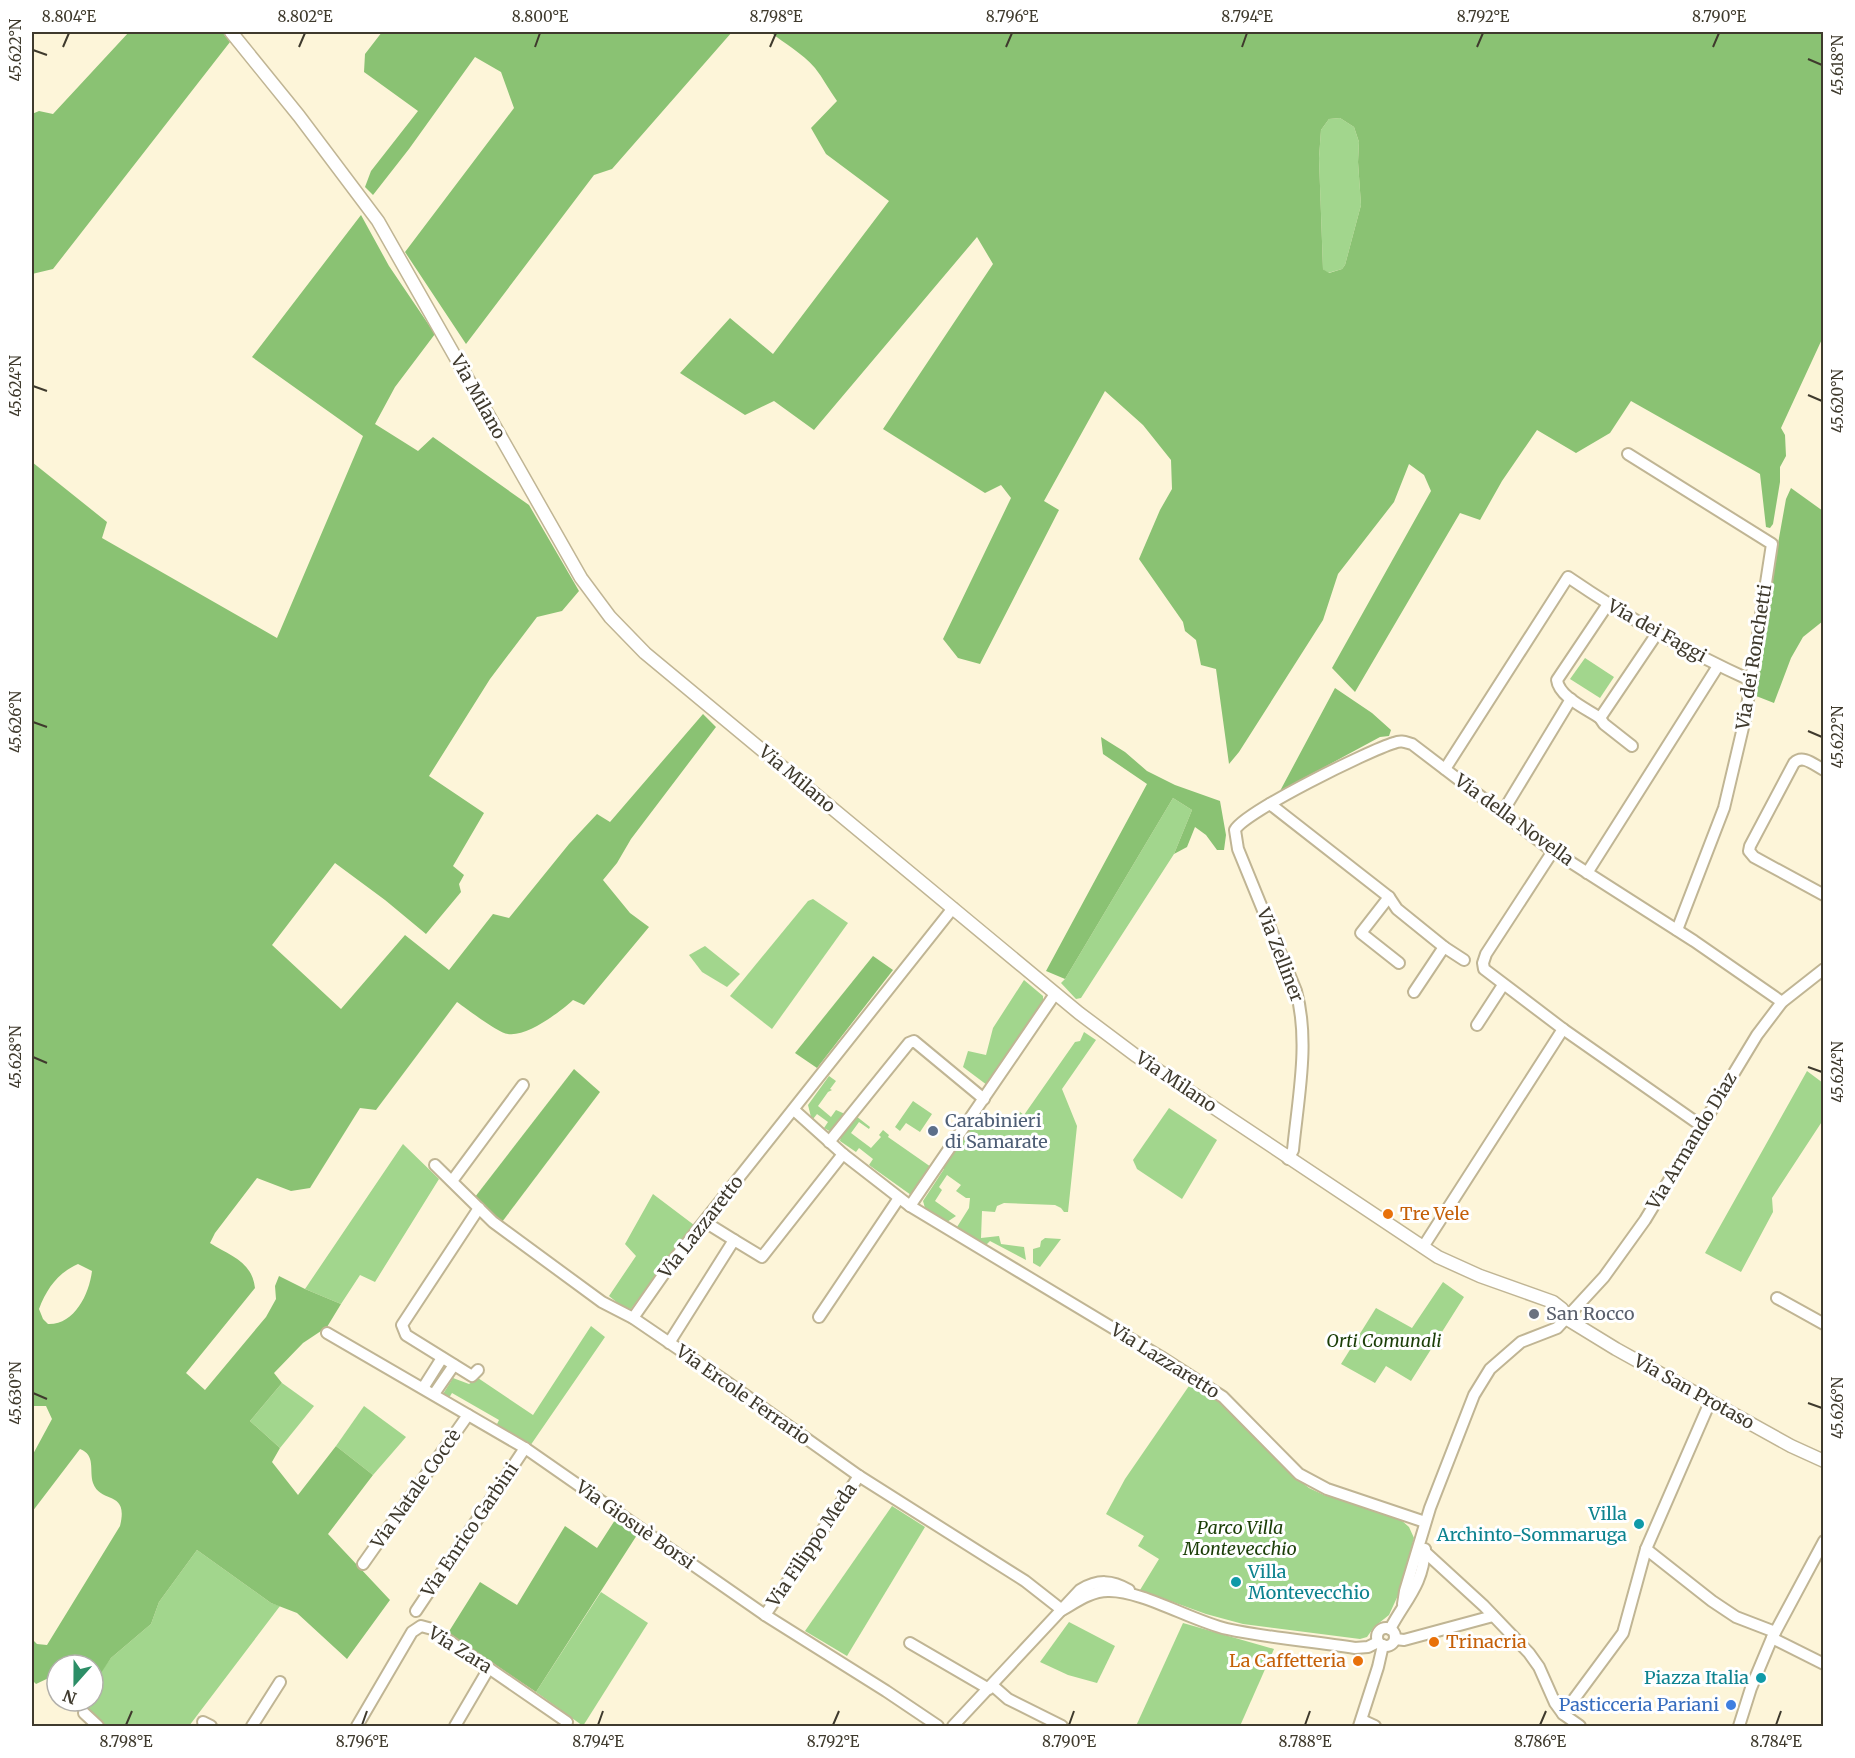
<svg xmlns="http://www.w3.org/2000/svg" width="1855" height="1758" viewBox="0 0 1855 1758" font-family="Merriweather,serif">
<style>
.green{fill:#a2d68d}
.forest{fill:#8ac273;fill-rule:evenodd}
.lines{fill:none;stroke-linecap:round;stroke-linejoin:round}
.minor-casing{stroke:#c0b594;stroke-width:14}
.tertiary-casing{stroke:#c0b594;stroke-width:15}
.minor{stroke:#fff;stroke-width:10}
.tertiary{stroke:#fff;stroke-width:12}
.ticks{fill:none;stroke:#3f3a2d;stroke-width:2}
.service-dot{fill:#5c6f8a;stroke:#fff;stroke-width:2}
.food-dot{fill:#e8710a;stroke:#fff;stroke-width:2}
.worship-dot{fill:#6b7280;stroke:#fff;stroke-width:2}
.culture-dot{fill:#0f9aa8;stroke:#fff;stroke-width:2}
.shop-dot{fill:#3f7fe0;stroke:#fff;stroke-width:2}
.labels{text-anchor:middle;stroke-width:6;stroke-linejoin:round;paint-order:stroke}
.street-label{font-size:18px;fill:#3f3a2d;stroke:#fff}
.service-label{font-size:18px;fill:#4e5e75;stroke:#fff;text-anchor:start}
.food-label{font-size:18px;fill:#c56008;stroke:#fff;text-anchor:start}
.worship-label{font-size:18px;fill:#5b616d;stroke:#fff;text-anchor:start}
.park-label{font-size:18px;font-style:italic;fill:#1b3e07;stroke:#fff}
.culture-label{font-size:18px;fill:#0d838f;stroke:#fff;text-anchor:end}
.shop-label{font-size:18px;fill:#366cbe;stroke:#fff;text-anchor:end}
.neatline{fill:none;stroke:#3f3a2d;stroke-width:2}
.ticks-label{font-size:15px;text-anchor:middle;fill:#3f3a2d}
</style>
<rect width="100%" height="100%" fill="#fdf5d9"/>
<g class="green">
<path d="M1340,118l14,9 5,15 -1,20 3,43 -16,60 -3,4 -14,4 -5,-4 -4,-111 2,-28 8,-11z"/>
<path d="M1585,658l29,19 -14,21 -30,-19z"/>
<path d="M1173,798l19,12 -18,44 -93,144 -5,1 -15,-16 4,-4z"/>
<path d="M813,899l35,24 -76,106 -42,-33 78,-95z"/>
<path d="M705,946l35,28 -13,13 -25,-15 -13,-17z"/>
<path d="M1024,980l19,16v8l-56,81 -24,-18 5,-16 18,4 7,-27z"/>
<path d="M1084,1032l12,8 -34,49 15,37 -9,86h-4l-3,-4 -6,-3 -51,-2 -7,3 -2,6 -13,-1 -1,27 18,-2 2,8 23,3 2,13 -36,-19 -4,4 -29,-18 12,-19 1,-10h-4l-10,-7 5,-6 -14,-10 -8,12 3,3 -7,11 21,15 -9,6 -22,-14 -2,-7 21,-32 -3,-3 37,-54 11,9h24l7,-9 4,3 51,-73 5,-1z"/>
<path d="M1807,1071l16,12v37l-51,78 1,14 -32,60 -36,-19z"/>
<path d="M829,1076l7,5 -6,8 2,1 -4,2 -10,14 13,11 5,-7 9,4 -14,18 -7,-4 4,-6 -11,-8 -4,5 -2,-2 -3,-12z"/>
<path d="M913,1101l19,13 -12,18 -14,-9 -6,8 -5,-4z"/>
<path d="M1169,1108l48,32 -35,59 -45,-30 -4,-9z"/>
<path d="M856,1116l14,11 -1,2 -10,-7 -8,11 20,15 10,-11 -2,-2 4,-5 6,5 -1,2 43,30 -20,28 -42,-30 4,-6 -14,-11 -3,4 -16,-11 1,-6z"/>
<path d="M403,1144l36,35 -64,103 -15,-7 -19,29 -36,-15z"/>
<path d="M653,1194l41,31 -63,84 -7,-1 -15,-12 27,-40 -11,-12z"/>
<path d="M1045,1238l16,1 -21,28 -7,-4v-14l7,-2 1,-6z"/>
<path d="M1443,1282l21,15 -53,84 -25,-15 -11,17 -34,-19 35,-56 36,20z"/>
<path d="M591,1326l14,11 -75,109 -34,-20 3,-6 -47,-27 -3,5 -6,-4 10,-16 16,6 9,-6 55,37z"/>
<path d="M282,1383l32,23 -34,42 -30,-27z"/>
<path d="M1191,1383l37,24 56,61 25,20 15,7 76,24 9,8 5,11 -14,53 -11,24 -15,12 -7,10 -7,2 -117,-15 -37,-10 -66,-24 19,-31 -21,-13 6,-10 -38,-22 19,-35z"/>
<path d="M364,1406l42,31 -33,38 -37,-29z"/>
<path d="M892,1506l33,21 -78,129 -42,-25z"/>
<path d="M197,1550l74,53 9,3 -91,120h-86l-18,-20 1,-5h7v-16l7,-12 11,-15 40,-34 8,-22z"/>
<path d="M601,1592l47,31 -65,103 -47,-34z"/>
<path d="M1069,1622l46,24 -18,37 -29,-8 -28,-13z"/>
<path d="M1183,1623l91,26 -34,77h-104z"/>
</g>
<g class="forest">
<path d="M129,32h93l8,10 -177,227 -21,5v-160l7,-3 14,3z"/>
<path d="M382,32h350l-120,137 -18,6 -128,169 -61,-92 109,-144 -13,-36 -26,-15 -66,92 -36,46 -8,-8 6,-16 47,-60 -54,-39 1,-18z"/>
<path d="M770,32h1053v305l-42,91 4,7 1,21 -6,11v15l-7,42 -3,4 -4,-1 -6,-53 -129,-73 -21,32 -34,20 -39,-23 -35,51 -22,39 -20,-7 -105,179 -23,-24 99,-177 -7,-16 -15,-11 -15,38 -56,72 -15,46 -84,132 -10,12 -13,-95 -15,-4 -5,-25 -11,-9 -2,-9 -44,-63 21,-49 12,-21 -1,-29 -28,-35 -38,-34 -61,110 15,9 -79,154 -22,-6 -15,-19 68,-141 -10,-13 -16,8 -102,-64 110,-165 -16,-27 -163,193 -40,-29 -29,14 -65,-42 50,-55 43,36 116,-153 -63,-47 -15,-26 26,-27c-8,-11 -14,-23 -22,-33 -13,-15 -31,-25 -45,-36zM1340,118l14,9 5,15 -1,20 3,43 -16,60 -3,4 -13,4 -6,-4 -4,-111 2,-28 8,-11z"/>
<path d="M361,215l28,51 46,68 -40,53 -20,37 43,27 15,-14 96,68 50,86 -17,20 -25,6 -47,62 -61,97 55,37 -31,53 11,9 -5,9 2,8 -35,42 -41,-34 -50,-37 -63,82 69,64 64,-74 44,35 44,-56 16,4 60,-74 28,-30 13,8 93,-108 13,13 -85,112 -14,24 -14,17 27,33 19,14 -65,78 -11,-5c-13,12 -46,37 -65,34 -10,-1 -41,-25 -51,-32l-81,108 -16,-2 -50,80 -19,3 -34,-13 -42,55 -5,10c20,13 42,18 45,45l-69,85 19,17 61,-73 10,-18 -1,-13 4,-10 26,13 36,15 -14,23 -24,16 -29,30 8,10 -32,38 30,27 -8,14 26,33 38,-49 37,29 -45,59 62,66 -43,59 -50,-46 -26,-10 -74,-53 -38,52 -8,22 -40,34 -18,27v-20h-36v12l-2,-2 -19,9 -4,-4v-41l5,5 10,1 73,-119c9,-37 -19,-21 -27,-43 -4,-13 3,-28 -13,-34l-48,63v-56l20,-37 -6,-13h-14v-944l75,60 -5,16 175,100 86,-202 -111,-79zM78,1264l14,7c-3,24 -18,54 -44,53l-5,-5 -4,-10c8,-21 19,-36 39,-45z"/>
<path d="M1791,488l32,23v110l-20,16 -12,21 -17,45 -23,-9 35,-195z"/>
<path d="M1335,688l37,25 19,17 -2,6 -9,1 -100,54z"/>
<path d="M1101,737l24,15 22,19 28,14 45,16 6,34 -2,15h-7l-11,-15 -11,-8 -8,20 -13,7 18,-44 -19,-12 -108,181 -19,-8 101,-187 -44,-30z"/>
<path d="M873,956l20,14 -76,98 -22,-15z"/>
<path d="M574,1069l26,23 -98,130 -27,-25z"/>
<path d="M615,1520l22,15 -101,157 -88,-59 32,-51 37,23 48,-79 32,22z"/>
</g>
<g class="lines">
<g class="minor-casing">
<g id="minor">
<path d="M1628,454l144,90 -27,175 -21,89 -47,122"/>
<path d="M1608,604l-51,76c2,17 30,29 43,38l58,-86"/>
<path d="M1600,718l4,6 28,22"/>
<path d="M1445,769l123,-192c57,39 118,74 182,103"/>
<path d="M1824,770c-10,-5 -21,-16 -30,-7l-44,83 -1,5 5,6 70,38"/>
<path d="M1270,804l119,93 8,12 47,38"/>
<path d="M1502,813l69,-114"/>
<path d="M1553,851l-67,103 -3,9 1,6 79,60 140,98"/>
<path d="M1587,873l131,-207"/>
<path d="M1389,897l-28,36 38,30"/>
<path d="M1414,992l30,-45 20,13"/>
<path d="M1477,1025l26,-40"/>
<path d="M794,1110l49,44 67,52 251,151 62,40 76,77 28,15 98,33"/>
<path d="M829,1142l80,-99 5,-2 70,58"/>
<path d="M1288,1159l5,-9c5,-52 17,-109 3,-159l-58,-142 -3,-19c9,-18 135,-80 159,-87 7,-3 11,-1 18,1l135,103 147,94 88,61"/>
<path d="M435,1165l58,57 109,80 31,16 91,62 135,96 166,105 37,29"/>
<path d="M452,1181l71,-96"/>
<path d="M910,1206l145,-212"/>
<path d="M705,1222l29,18"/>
<path d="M1423,1247l140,-218"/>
<path d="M1777,1298l47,26"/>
<path d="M819,1317l80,-119"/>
<path d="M633,1318l42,-60 278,-350"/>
<path d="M327,1333l198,115 240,167 121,76 52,35"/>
<path d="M669,1343l65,-103 28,17 81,-103"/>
<path d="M478,1370l-6,6 -66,-41 -4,-10 77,-117"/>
<path d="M423,1388l19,-30"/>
<path d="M434,1394l20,-29"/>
<path d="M1646,1549l66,52 24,16 39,15"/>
<path d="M1425,1552l59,54 45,47 10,14 16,36 8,11 17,12"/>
<path d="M363,1564l105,-149"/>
<path d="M1403,1604l2,-13 25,-83 44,-113 16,-26 31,-27 36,-14 47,-51 41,-57 112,-185 25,-33 42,-33"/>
<path d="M1062,1610c14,-8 29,-19 46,-19 33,-1 84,30 119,38 41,9 85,12 128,19l13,-1 10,-5"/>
<path d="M416,1611l109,-163"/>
<path d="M765,1615l94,-139"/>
<circle cx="1386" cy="1637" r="9"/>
<path d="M1390,1629c16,-30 33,-44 35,-80"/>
<path d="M1772,1638l52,26"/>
<path d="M1395,1639l9,1 89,-24"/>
<path d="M910,1643l79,46"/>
<path d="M992,1685l16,14 54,27"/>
<path d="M84,1713l14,13"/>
<path d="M1563,1714l60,-81 23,-84 64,-147"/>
<path d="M1362,1720l13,6"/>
<path d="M203,1722l8,4"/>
<path d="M252,1726l28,-44"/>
<path d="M357,1726l55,-94 9,-6 11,3 135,93"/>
<path d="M455,1726l34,-58"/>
<path d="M953,1726l127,-136c18,-11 32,-10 49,0"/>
<path d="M1359,1726l19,-59 5,-22"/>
<path d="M1739,1726l12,-38 21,-50 52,-97"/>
</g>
</g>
<g class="tertiary-casing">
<path id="tertiary" d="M231,32l68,84 79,105 203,357 29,39 35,36 434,360 56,42 303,202 42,19 73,26 9,7 5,10 49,30 175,97 33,15"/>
</g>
<use href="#minor" class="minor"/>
<use href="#tertiary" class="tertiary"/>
</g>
<path class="ticks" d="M63,47l6,-14M299,47l6,-14M535,47l5,-14M770,47l6,-14M1006,47l6,-14M1242,47l5,-14M1477,47l6,-14M1713,47l6,-14M33,50l14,5M1808,59l14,6M33,386l14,5M1808,395l14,6M33,722l14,5M1808,731l14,6M33,1057l14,6M1808,1067l14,5M33,1393l14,6M1808,1403l14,5M126,1725l6,-14M362,1725l5,-14M598,1725l5,-14M833,1725l6,-14M1069,1725l5,-14M1305,1725l5,-14M1540,1725l6,-14M1776,1725l5,-14"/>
<circle class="service-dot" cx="933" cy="1131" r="6"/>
<g class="food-dot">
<circle cx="1388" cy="1214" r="6"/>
<circle cx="1434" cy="1642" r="6"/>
<circle cx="1358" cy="1661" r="6"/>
</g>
<circle class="worship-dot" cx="1534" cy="1314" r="6"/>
<g class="culture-dot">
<circle cx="1639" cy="1524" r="6"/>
<circle cx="1236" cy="1582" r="6"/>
<circle cx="1761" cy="1678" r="6"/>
</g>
<circle class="shop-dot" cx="1731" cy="1705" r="6"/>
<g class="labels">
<g class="street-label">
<text transform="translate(478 397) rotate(61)" y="6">Via Milano</text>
<text transform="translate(1657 631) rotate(29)" y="6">Via dei Faggi</text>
<text transform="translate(1754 657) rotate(-81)" y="6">Via dei Ronchetti</text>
<text transform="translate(797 779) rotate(40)" y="6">Via Milano</text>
<text transform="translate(1514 820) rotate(36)" y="6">Via della Novella</text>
<text transform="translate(1280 955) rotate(69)" y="6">Via Zelliner</text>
<text transform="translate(1176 1082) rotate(34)" y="6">Via Milano</text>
<text transform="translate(1692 1141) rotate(-59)" y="6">Via Armando Diaz</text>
<text transform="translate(701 1227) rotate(-52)" y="6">Via Lazzaretto</text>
<text transform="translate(1165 1361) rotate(32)" y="6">Via Lazzaretto</text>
<text transform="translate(1694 1392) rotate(29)" y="6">Via San Protaso</text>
<text transform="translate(743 1395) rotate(35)" y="6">Via Ercole Ferrario</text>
<text transform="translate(416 1489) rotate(-55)" y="6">Via Natale Coccè</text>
<text transform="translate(635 1525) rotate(35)" y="6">Via Giosuè Borsi</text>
<text transform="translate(470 1530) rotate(-56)" y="6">Via Enrico Garbini</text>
<text transform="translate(812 1545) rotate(-56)" y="6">Via Filippo Meda</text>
<text transform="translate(460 1650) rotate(32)" y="6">Via Zara</text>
</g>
<g class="service-label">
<text x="945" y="1127">Carabinieri<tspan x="945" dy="21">di Samarate</tspan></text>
</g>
<g class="food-label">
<text x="1400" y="1220">Tre Vele</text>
<text x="1446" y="1648">Trinacria</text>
<text x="1346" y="1667" text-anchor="end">La Caffetteria</text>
</g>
<g class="worship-label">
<text x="1546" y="1320">San Rocco</text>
</g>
<g class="park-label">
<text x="1384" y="1347">Orti Comunali</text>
<text x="1240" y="1534">Parco Villa<tspan x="1240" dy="21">Montevecchio</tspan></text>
</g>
<g class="culture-label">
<text x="1627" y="1520">Villa<tspan x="1627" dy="21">Archinto-Sommaruga</tspan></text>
<text x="1248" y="1578" text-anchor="start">Villa<tspan x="1248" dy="21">Montevecchio</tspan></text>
<text x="1749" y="1684">Piazza Italia</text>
</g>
<g class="shop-label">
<text x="1719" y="1711">Pasticceria Pariani</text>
</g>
</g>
<rect width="1855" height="1758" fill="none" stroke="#ffffff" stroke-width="66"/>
<g transform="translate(75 1683) rotate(201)"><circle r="28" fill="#ffffff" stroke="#b2b0ab" stroke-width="1.5"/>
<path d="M0-4.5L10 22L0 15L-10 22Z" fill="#2c8e67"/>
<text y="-9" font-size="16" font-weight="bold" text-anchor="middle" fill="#3f3a2d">N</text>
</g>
<rect x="33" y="33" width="1789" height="1692" class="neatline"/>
<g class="ticks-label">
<text x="69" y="22">8.804°E</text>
<text x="305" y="22">8.802°E</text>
<text x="540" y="22">8.800°E</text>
<text x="776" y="22">8.798°E</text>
<text x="1012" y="22">8.796°E</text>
<text x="1247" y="22">8.794°E</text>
<text x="1483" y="22">8.792°E</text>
<text x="1719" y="22">8.790°E</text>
<text transform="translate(16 50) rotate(-90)" y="5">45.622°N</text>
<text transform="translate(1838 65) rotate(-90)" y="5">45.618°N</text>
<text transform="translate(16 386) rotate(-90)" y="5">45.624°N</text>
<text transform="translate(1838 401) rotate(-90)" y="5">45.620°N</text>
<text transform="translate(16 722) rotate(-90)" y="5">45.626°N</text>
<text transform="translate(1838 737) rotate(-90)" y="5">45.622°N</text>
<text transform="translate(16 1057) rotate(-90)" y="5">45.628°N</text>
<text transform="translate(1838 1072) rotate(-90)" y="5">45.624°N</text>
<text transform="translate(16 1393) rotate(-90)" y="5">45.630°N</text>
<text transform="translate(1838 1408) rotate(-90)" y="5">45.626°N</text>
<text x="126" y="1747">8.798°E</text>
<text x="362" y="1747">8.796°E</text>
<text x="598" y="1747">8.794°E</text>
<text x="833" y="1747">8.792°E</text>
<text x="1069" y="1747">8.790°E</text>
<text x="1305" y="1747">8.788°E</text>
<text x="1540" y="1747">8.786°E</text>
<text x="1776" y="1747">8.784°E</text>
</g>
</svg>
